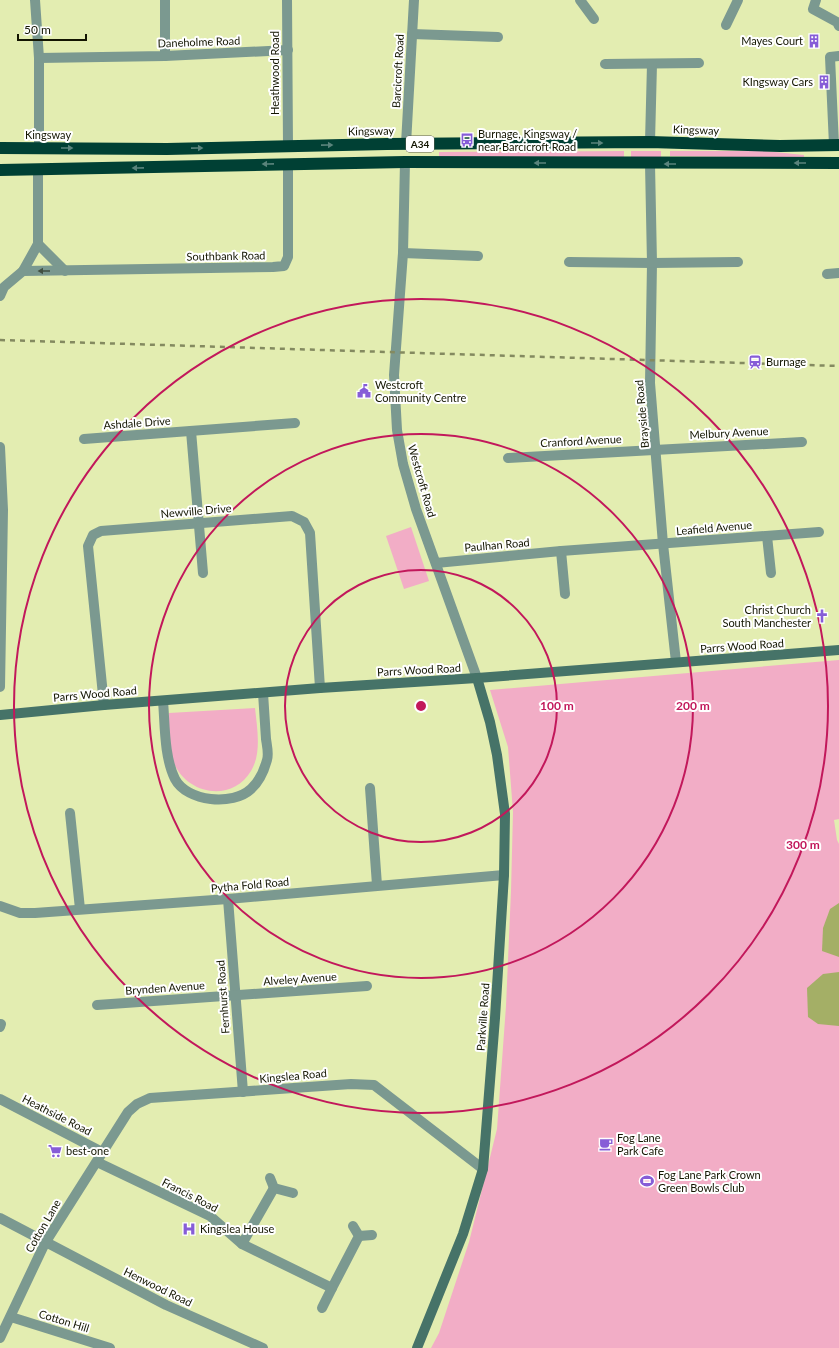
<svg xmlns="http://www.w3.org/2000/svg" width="839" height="1348" viewBox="0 0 839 1348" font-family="Lato,sans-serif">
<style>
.green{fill:#f2adc6}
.water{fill:#a4af66}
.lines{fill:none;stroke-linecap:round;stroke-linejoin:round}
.street{stroke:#7b9990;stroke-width:10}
.secondary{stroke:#467368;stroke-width:10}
.highway{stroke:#004034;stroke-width:12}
.rail{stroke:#848a60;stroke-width:2.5;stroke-dasharray:5 5;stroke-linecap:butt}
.oneway{fill:#59837b}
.oneway2{fill:#425041}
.ring{fill:none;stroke:#c2185b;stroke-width:2}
.labels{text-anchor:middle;stroke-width:4;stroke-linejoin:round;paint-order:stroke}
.shield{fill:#fff;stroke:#5a5b4d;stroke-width:1}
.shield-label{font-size:10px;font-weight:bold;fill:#131501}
.poi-label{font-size:11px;fill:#131501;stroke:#fff;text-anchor:start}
.street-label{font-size:11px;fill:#131501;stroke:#fff}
.centre{fill:#c2185b;stroke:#fff;stroke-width:2}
.ring-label{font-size:12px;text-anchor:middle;font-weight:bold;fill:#c2185b;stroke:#fff;stroke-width:4;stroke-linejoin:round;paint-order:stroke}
</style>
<rect width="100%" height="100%" fill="#e3edb1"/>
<g class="green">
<path d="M624,151v6l-185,1v-6z"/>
<rect x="631" y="151" width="30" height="6"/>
<path d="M670,151h95l39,4v3l-134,-2z"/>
<path d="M411,527l18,54 -25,8 -18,-53z"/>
<path d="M839,660v159l-5,1 3,20 2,4v504h-408l8,-15 30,-91 28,-113 9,-123 5,-115 2,-79 -5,-65 -18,-57z"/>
<path d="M255,708c2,20 7,45 -4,63 -19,32 -65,24 -78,-10 -5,-13 -4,-34 -4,-48z"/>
</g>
<g class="water">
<path d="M839,903v54l-17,-6 1,-23 7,-19z"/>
<path d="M839,972v54l-21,-2 -10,-7 -1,-29 16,-14z"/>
</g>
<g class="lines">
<g class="street">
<path d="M35,0l4,58v90"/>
<path d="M287,0l1,146"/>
<path d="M580,0l14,19"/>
<path d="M816,0l-3,9 24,13 2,4"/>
<path d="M726,25l12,-25"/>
<path d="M412,34l86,3"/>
<path d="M165,56v-56"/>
<path d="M39,58l126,-2 123,-6"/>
<path d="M605,64l94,-1"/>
<path d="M650,142l2,-78"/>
<path d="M406,144l8,-144"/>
<path d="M834,145l-4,-88 9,-1"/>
<path d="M405,162l-2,91 -9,122 3,55 6,34 13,45 61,169"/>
<path d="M650,164l2,99 -2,120 13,161 13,118"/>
<path d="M38,244l27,27"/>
<path d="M403,253l75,3"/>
<path d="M569,262l83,1 86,-1"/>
<path d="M23,271l250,-4 11,-1 4,-9v-93"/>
<path d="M827,274l12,-1"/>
<path d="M0,296l4,-9 19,-16 15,-27v-74"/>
<path d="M191,431l12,142"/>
<path d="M84,439l211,-16"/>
<path d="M0,447l3,63 -3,177"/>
<path d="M508,458l294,-16"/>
<path d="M767,536l4,37"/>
<path d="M561,551l4,43"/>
<path d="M436,563l125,-12 258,-19"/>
<path d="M163,701c2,23 1,56 12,78 12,23 58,27 76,10 9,-8 13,-18 16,-29 2,-6 0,-14 -1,-21 -1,-15 -2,-30 -3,-46"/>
<path d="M104,705l-16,-159 5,-11 8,-4 191,-15 12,6 6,11 10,155"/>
<path d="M370,788l7,97"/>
<path d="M70,813l10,96"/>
<path d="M228,899l15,193"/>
<path d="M0,906l20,7h15l193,-14 276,-24"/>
<path d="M97,1005l270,-19"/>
<path d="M0,1027l1,-3"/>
<path d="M0,1099l102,53"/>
<path d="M97,1162l113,54 32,28 90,44 27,-52 -6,-10"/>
<path d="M270,1178l4,10 19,5"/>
<path d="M0,1218l166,87 97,43"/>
<path d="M359,1236l13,-1"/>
<path d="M242,1244l32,-56"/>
<path d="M322,1308l10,-20"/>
<path d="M11,1317l99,31"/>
<path d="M0,1338l45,-95 83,-131 9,-8 13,-6 201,-14 23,1 109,84"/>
</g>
<g class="secondary">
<path d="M0,715l104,-10 216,-17 157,-10 362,-28"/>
<path d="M417,1348l46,-114 20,-65 12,-151 9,-143 1,-61 -8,-59 -7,-33 -13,-44"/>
</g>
<g class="highway">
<path d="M0,148l167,1 220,-5 263,-2 130,4 59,-1"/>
<path d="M0,170l405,-8 434,1"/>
</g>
<path class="rail" d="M0,340l839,26"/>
</g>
<defs><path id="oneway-solid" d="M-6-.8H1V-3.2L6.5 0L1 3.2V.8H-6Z"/></defs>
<g class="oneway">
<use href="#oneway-solid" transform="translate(597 143)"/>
<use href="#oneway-solid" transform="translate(327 145) rotate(-1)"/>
<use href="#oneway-solid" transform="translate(67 148)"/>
<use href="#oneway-solid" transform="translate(197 148) rotate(-1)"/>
<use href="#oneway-solid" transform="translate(540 163) rotate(-180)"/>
<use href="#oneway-solid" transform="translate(800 163) rotate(180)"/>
<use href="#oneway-solid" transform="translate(268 164) rotate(179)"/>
<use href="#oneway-solid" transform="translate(670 164) rotate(180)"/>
<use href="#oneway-solid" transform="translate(138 168) rotate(179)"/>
</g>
<use class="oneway2" href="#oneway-solid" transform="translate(44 271) rotate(180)"/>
<g class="ring">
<circle cx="421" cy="706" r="136"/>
<circle cx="421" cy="706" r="272"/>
<circle cx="421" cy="706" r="407"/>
</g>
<defs>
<g id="building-bare" transform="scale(1.08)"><path d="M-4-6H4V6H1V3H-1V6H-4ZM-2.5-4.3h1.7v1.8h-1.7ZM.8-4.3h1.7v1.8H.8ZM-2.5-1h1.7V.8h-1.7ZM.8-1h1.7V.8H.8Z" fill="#865dd7" stroke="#fff" stroke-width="2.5" paint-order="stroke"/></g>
<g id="bus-bare" transform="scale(1.08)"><path d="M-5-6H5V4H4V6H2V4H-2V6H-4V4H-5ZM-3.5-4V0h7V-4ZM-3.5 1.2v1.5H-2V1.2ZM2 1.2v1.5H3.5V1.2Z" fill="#865dd7" stroke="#fff" stroke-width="2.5" paint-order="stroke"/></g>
<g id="station-bare" transform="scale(1.08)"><path d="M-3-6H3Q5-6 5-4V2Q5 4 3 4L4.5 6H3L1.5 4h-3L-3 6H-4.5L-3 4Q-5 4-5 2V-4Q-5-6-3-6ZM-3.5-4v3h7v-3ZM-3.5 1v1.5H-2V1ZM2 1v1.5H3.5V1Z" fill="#865dd7" stroke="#fff" stroke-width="2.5" paint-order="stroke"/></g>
<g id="civic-bare" transform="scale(1.08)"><path d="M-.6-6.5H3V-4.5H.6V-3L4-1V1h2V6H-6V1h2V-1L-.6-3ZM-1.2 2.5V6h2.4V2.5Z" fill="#865dd7" stroke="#fff" stroke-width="2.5" paint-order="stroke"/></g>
<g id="church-bare" transform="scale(1.08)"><path d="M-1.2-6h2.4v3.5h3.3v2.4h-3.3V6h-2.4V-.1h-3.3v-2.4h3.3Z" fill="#865dd7" stroke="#fff" stroke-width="2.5" paint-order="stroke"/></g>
<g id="cafe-bare" transform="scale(1.08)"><path d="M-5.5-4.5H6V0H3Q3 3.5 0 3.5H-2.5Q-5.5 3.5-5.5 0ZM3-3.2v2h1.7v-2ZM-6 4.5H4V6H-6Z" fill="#865dd7" stroke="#fff" stroke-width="2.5" paint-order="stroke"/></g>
<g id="supermarket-bare" transform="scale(1.08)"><path d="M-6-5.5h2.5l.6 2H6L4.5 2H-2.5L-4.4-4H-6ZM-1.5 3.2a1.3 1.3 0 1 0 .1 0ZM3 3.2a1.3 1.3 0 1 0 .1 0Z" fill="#865dd7" stroke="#fff" stroke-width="2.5" paint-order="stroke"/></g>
<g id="stadium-bare" transform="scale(1.08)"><path d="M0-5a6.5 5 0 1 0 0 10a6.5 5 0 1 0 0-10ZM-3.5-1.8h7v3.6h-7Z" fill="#865dd7" stroke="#fff" stroke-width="2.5" paint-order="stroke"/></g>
<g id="hospital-bare" transform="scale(1.08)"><path d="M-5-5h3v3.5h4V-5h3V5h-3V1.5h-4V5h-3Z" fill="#865dd7" stroke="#fff" stroke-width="2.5" paint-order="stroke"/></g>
</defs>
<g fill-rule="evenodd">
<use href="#building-bare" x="814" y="41"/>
<use href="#building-bare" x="824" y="82"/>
<use href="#bus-bare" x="467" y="140"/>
<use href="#station-bare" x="755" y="362"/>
<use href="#civic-bare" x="364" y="391"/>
<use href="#church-bare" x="822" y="616"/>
<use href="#cafe-bare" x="606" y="1144"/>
<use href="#supermarket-bare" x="55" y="1151"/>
<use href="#stadium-bare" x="647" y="1181"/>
<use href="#hospital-bare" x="189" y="1229"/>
</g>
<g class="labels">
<rect class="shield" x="406" y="136" width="28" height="16" rx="3"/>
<g class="shield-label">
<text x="420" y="148">A34</text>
</g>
<g class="poi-label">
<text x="803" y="45" text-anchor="end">Mayes Court</text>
<text x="813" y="86" text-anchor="end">KIngsway Cars</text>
<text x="478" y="138">Burnage, Kingsway /<tspan x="478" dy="13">near Barcicroft Road</tspan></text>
<text x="766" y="366">Burnage</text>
<text x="375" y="389">Westcroft<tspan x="375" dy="13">Community Centre</tspan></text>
<text x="811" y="614" text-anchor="end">Christ Church<tspan x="811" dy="13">South Manchester</tspan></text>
<text x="617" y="1142">Fog Lane<tspan x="617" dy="13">Park Cafe</tspan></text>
<text x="66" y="1155">best-one</text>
<text x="658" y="1179">Fog Lane Park Crown<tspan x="658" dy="13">Green Bowls Club</tspan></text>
<text x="200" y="1233">Kingslea House</text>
</g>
<g class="street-label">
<text transform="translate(199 42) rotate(-2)" y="4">Daneholme Road</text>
<text transform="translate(398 71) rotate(-87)" y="4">Barcicroft Road</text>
<text transform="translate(275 73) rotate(-90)" y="4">Heathwood Road</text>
<text transform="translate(696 130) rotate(2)" y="4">Kingsway</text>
<text transform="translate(371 131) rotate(-1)" y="4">Kingsway</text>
<text x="48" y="139">Kingsway</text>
<text transform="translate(226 256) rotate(-1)" y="4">Southbank Road</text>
<text transform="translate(642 414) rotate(-95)" y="4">Brayside Road</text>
<text transform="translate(137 423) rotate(-4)" y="4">Ashdale Drive</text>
<text transform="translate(729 433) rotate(-3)" y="4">Melbury Avenue</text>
<text transform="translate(581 441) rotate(-3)" y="4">Cranford Avenue</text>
<text transform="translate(422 481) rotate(74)" y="4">Westcroft Road</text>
<text transform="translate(196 511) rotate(-5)" y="4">Newville Drive</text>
<text transform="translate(714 528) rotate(-5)" y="4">Leafield Avenue</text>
<text transform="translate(497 545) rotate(-5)" y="4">Paulhan Road</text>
<text transform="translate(742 646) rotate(-4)" y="4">Parrs Wood Road</text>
<text transform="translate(419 670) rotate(-3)" y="4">Parrs Wood Road</text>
<text transform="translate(95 694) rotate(-5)" y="4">Parrs Wood Road</text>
<text transform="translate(250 885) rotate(-5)" y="4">Pytha Fold Road</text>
<text transform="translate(300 979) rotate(-4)" y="4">Alveley Avenue</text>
<text transform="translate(165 988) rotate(-4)" y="4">Brynden Avenue</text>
<text transform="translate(223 997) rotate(-94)" y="4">Fernhurst Road</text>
<text transform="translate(483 1017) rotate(-86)" y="4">Parkville Road</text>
<text transform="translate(293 1076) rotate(-5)" y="4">Kingslea Road</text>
<text transform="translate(57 1115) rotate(27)" y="4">Heathside Road</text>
<text transform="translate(190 1195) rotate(27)" y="4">Francis Road</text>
<text transform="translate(43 1226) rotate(-60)" y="4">Cotton Lane</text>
<text transform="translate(158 1287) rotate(26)" y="4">Henwood Road</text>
<text transform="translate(64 1321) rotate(17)" y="4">Cotton Hill</text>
</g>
</g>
<circle cx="421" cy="706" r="6" class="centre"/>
<g class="ring-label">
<text x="557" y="710">100 m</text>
<text x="693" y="710">200 m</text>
<text x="803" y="849">300 m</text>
</g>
<path d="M18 34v6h68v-6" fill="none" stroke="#131501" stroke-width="2"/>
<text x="24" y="34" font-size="12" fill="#131501" stroke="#ffffff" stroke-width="3" paint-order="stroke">50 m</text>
</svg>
